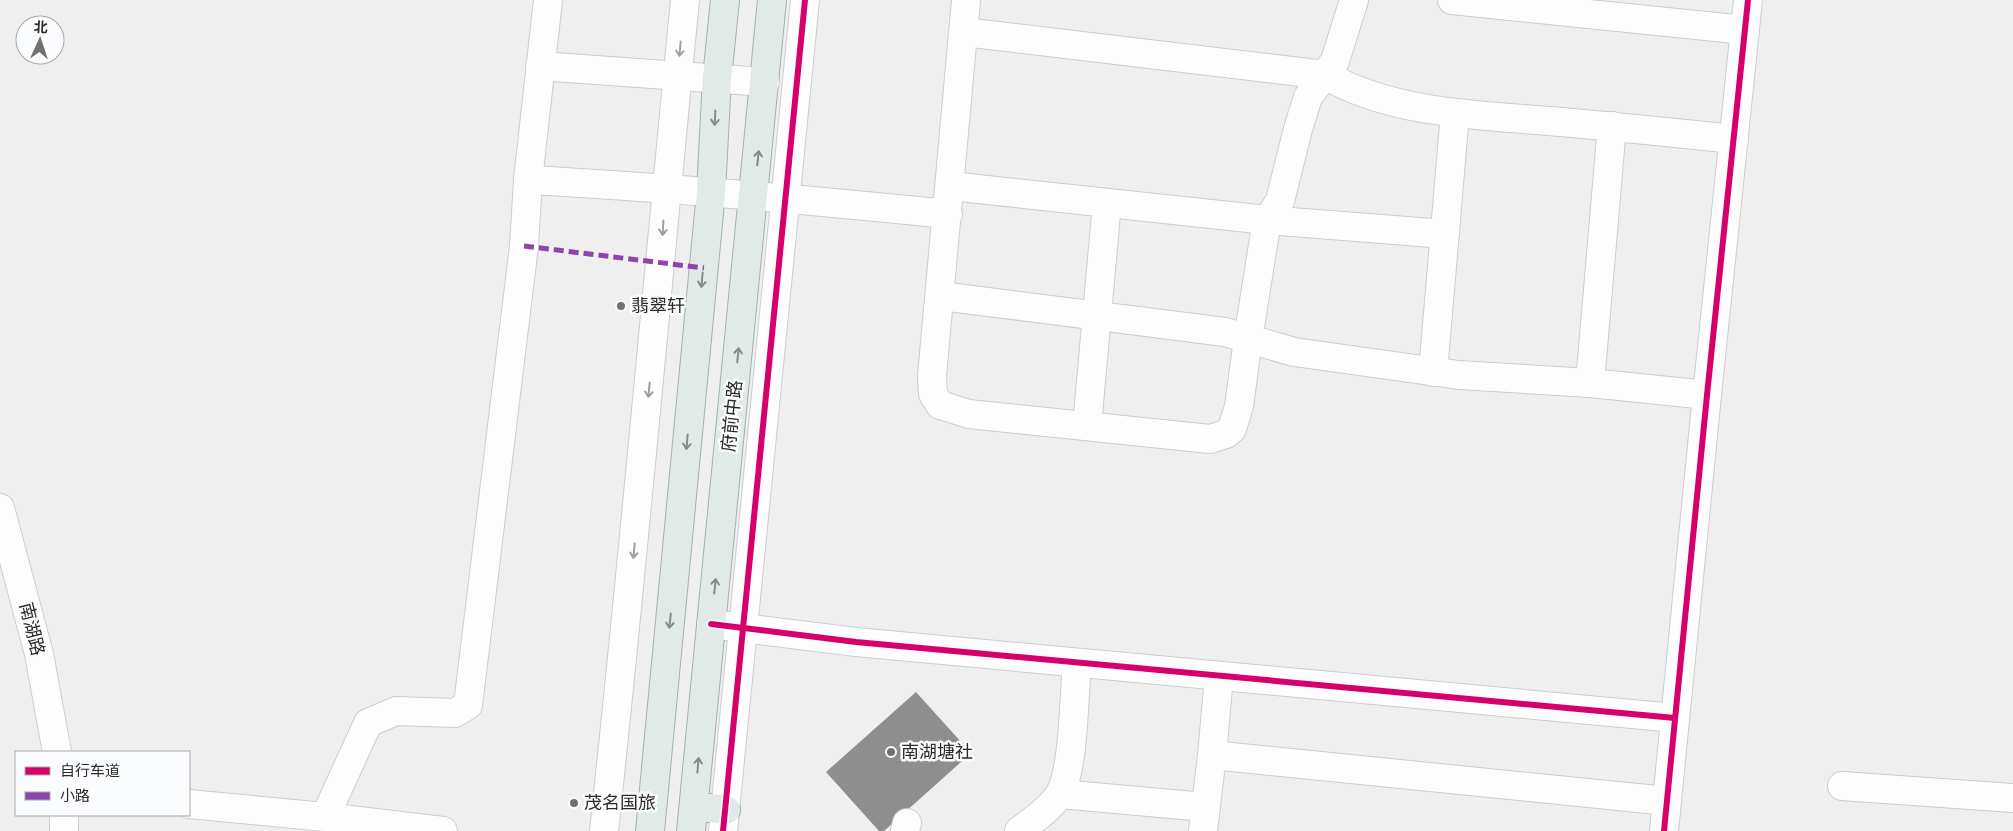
<svg xmlns="http://www.w3.org/2000/svg" width="2013" height="831" viewBox="0 0 2013 831" font-family="'Space Grotesk','Noto Sans SC',sans-serif">
<style>
.building{fill:#8e8e8f}
.lines{fill:none;stroke-linecap:round;stroke-linejoin:round}
.minor-casing{stroke:#cdcdce;stroke-width:30}
.major-casing{stroke:#a1afac;stroke-width:30}
.minor{stroke:#fdfdfd;stroke-width:28}
.major{stroke:#e2eae8;stroke-width:28}
.quiet{stroke:#8e44ad;stroke-width:5;stroke-dasharray:10 5;stroke-linecap:butt}
.cycleway-casing{stroke:#fbfcfe;stroke-width:9}
.cycleway{stroke:#d6006c;stroke-width:6}
.oneway{stroke:#9e9e9f}
.oneway2{stroke:#868a8a}
.poi-dot{fill:#707071;stroke:#fbfcfe;stroke-width:2}
.labels{text-anchor:middle;stroke-width:5;stroke-linejoin:round;paint-order:stroke}
.poi-label{font-size:18px;fill:#2b2b2c;stroke:#fbfcfe;text-anchor:start}
.street-label{font-size:18px;fill:#2b2b2c;stroke:#fbfcfe}
</style>
<rect width="100%" height="100%" fill="#efeff0"/>
<path class="building" d="M916,692l55,61 -87,78h-5l-53,-59z"/>
<g class="lines">
<g class="minor-casing">
<g id="minor">
<path d="M966,0l-34,376 1,18 7,11 29,9 241,25 16,-5 6,-5 7,-23 9,-67 19,-119 13,-19 18,-72 10,-32 27,-36 19,-61"/>
<path d="M1452,0l293,30"/>
<path d="M964,32l361,43c70,40 157,40 236,47 58,5 115,11 173,17"/>
<path d="M540,66l225,16"/>
<path d="M528,180c140,7 280,20 420,34"/>
<path d="M950,186l317,34 178,14"/>
<path d="M941,296l284,36 69,20 165,23 131,8 117,12"/>
<path d="M1433,372l22,-259"/>
<path d="M1590,383l22,-257"/>
<path d="M1087,426l20,-223"/>
<path d="M0,508l39,146 18,98"/>
<path d="M711,624l145,18 819,76"/>
<path d="M1212,755l455,46"/>
<path d="M1842,786l171,12"/>
<path d="M1060,794l145,13"/>
<path d="M189,804l136,13 118,14"/>
<path d="M325,817l43,-94 28,-12 59,2 13,-8 56,-459 4,-66 20,-180"/>
<path d="M64,831v-16"/>
<path d="M604,831c30,-277 54,-554 81,-831"/>
<path d="M723,831l82,-831"/>
<path d="M905,831l2,-8"/>
<path d="M1019,831c14,-11 30,-21 40,-36 15,-23 15,-101 18,-132"/>
<path d="M1203,831l9,-76 7,-78"/>
<path d="M1664,831l43,-436 41,-395"/>
</g>
</g>
<g class="major-casing">
<g id="major">
<path d="M694,806l32,4"/>
<path d="M650,831l61,-639 6,-114 8,-78"/>
<path d="M691,831l81,-831"/>
</g>
</g>
<use href="#minor" class="minor"/>
<use href="#major" class="major"/>
<path class="quiet" d="M524,246l180,22"/>
<g class="cycleway-casing">
<g id="cycleway">
<path d="M711,624l145,18 819,76"/>
<path d="M723,831l82,-831"/>
<path d="M1664,831l43,-436 41,-395"/>
</g>
</g>
<use href="#cycleway" class="cycleway"/>
</g>
<defs><path id="oneway-shaft" d="M-6 0H5M1.5-3L5.5 0L1.5 3" fill="none" stroke-width="1.6" stroke-linecap="round" stroke-linejoin="round" transform="scale(1.25)"/></defs>
<g class="oneway">
<use href="#oneway-shaft" transform="translate(680 49) rotate(95)"/>
<use href="#oneway-shaft" transform="translate(663 228) rotate(93)"/>
<use href="#oneway-shaft" transform="translate(649 390) rotate(95)"/>
<use href="#oneway-shaft" transform="translate(634 551) rotate(95)"/>
</g>
<g class="oneway2">
<use href="#oneway-shaft" transform="translate(715 118) rotate(93)"/>
<use href="#oneway-shaft" transform="translate(758 158) rotate(-84)"/>
<use href="#oneway-shaft" transform="translate(702 280) rotate(95)"/>
<use href="#oneway-shaft" transform="translate(738 355) rotate(-84)"/>
<use href="#oneway-shaft" transform="translate(687 442) rotate(95)"/>
<use href="#oneway-shaft" transform="translate(715 586) rotate(-84)"/>
<use href="#oneway-shaft" transform="translate(670 621) rotate(96)"/>
<use href="#oneway-shaft" transform="translate(698 765) rotate(-85)"/>
</g>
<g class="poi-dot">
<circle cx="621" cy="306" r="5"/>
<circle cx="891" cy="752" r="5"/>
<circle cx="574" cy="803" r="5"/>
</g>
<g class="labels">
<g class="poi-label">
<text x="631" y="312">翡翠轩</text>
<text x="901" y="758">南湖塘社</text>
<text x="584" y="809">茂名国旅</text>
</g>
<g class="street-label">
<text transform="translate(732 416) rotate(-84)" y="6">府前中路</text>
<text transform="translate(32 629) rotate(76)" y="6">南湖路</text>
</g>
</g>
<rect x="15" y="751" width="175" height="65" fill="#fbfcfe" stroke="#a8a8aa"/>
<rect x="25" y="767" width="25" height="8" fill="#d6006c" stroke="#a8a8aa"/>
<text x="60" y="776" font-size="15" fill="#2b2b2c">自行车道</text>
<rect x="25" y="792" width="25" height="8" fill="#8e44ad" stroke="#a8a8aa"/>
<text x="60" y="801" font-size="15" fill="#2b2b2c">小路</text>
<g transform="translate(40 40) rotate(3)"><circle r="24" fill="#fbfcfe" stroke="#a8a8aa"/>
<path d="M0-4L9 19L0 12L-9 19Z" fill="#707071"/>
<text y="-8" font-size="14" font-weight="bold" text-anchor="middle" fill="#2b2b2c">北</text>
</g>
</svg>
